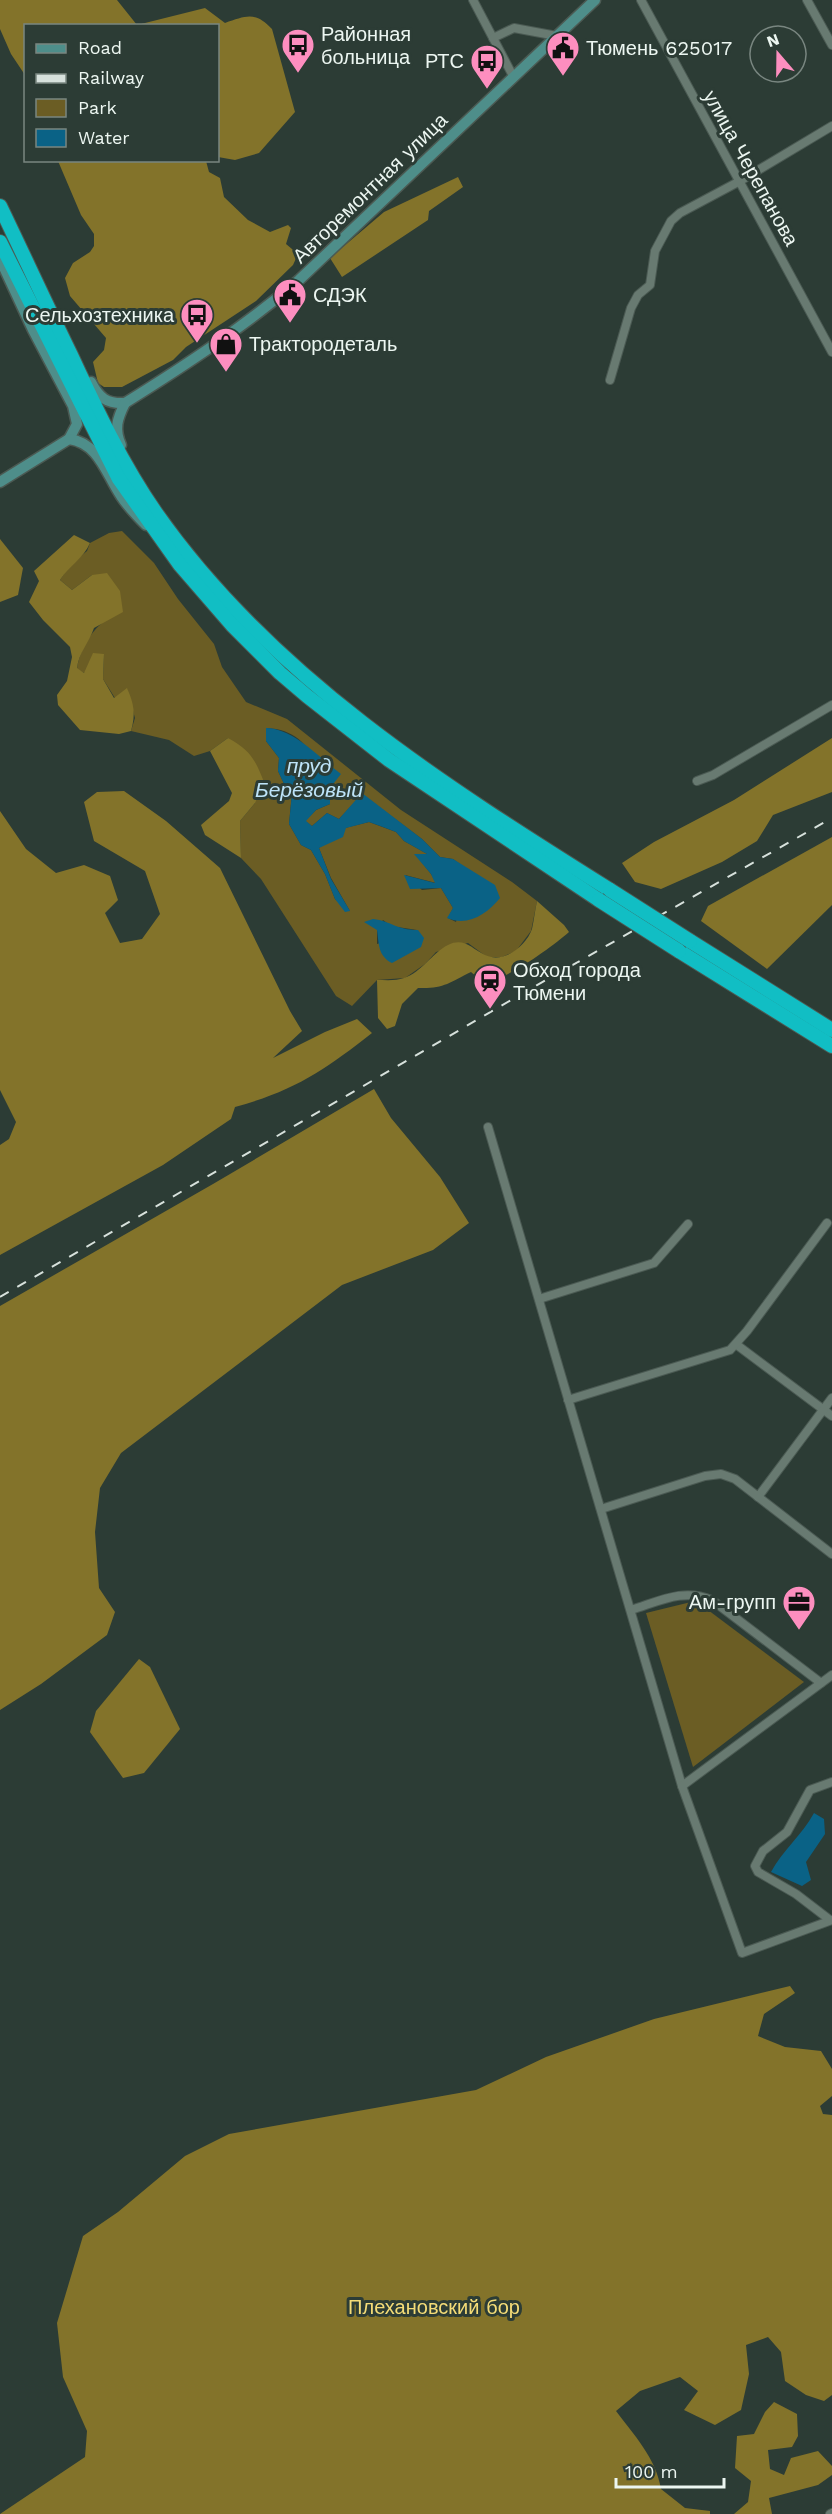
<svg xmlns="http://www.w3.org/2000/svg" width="832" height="2514" viewBox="0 0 832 2514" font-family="'Work Sans',sans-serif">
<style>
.green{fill:#6b5d24;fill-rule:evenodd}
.forest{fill:#83732a}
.water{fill:#0a6286}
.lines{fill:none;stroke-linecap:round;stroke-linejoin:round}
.street-casing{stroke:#4b5a53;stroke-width:10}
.secondary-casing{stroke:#4b5a53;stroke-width:13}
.highway-casing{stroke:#4b5a53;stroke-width:16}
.street{stroke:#687a71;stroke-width:8}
.secondary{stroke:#4e8e8a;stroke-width:10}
.highway{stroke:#11bec4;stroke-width:14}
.rail{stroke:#d7e1dc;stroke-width:2;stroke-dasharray:10 10;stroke-linecap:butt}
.highway-bridge-casing{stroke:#4b5a53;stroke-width:16;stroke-linecap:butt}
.highway-bridge{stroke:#11bec4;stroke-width:14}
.labels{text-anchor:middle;stroke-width:6;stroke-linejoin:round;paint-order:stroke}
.poi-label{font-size:20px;fill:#ecf6f1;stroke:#2c3c35;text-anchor:start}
.street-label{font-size:20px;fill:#ecf6f1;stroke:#2c3c35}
.park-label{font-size:20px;fill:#f4dc77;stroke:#2c3c35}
.water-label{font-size:21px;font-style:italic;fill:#bee4f9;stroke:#2c3c35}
</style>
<rect width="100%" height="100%" fill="#2c3c35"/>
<g class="green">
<path d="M122,531l32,32 24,36 36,45 8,23 24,35 41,17 114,91 111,72 25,19 -6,30 -15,20 -14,6h-15l-19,-14 -32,9 -11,12 -20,14 -28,2 -25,26 -16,-10 -75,-117 -20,-21 -1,-37 15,-18 -27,-65 -18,13 -16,5 -25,-16 -38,-9 4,-13 -8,-29 -12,9 -12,-19 1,-25 -20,19 -7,-4c2,-17 14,-39 28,-48l-13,-46 -20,15 -12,-10 9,-14 18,-15 3,-8 19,-10zM266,728c46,2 52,40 64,76l-14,6 -11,11 7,5 15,-13 12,6 23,-25 60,45 18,18 13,2 16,12 -13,51 -8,-4 5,-10 -12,-20 -19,2 -17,-15 31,8 -5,-9 -16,-20 14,1 -25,-14 -8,-9 -27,-10 -24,6 -26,20 12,30 19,33 -15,-12 -10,-25 -14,-24 -10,-5 -12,-21 3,-31 -7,-7 -7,-15 1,-13 -13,-17zM383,920l8,6 26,4 -40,14v-14z"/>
<path d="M691,1602l9,2 104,78 -111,85 -47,-154z"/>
</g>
<g class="forest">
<path d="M0,0h117l20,25 68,-17 20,15c21,-7 30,-12 47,6l23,83 -36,41 -24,7 -17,-3v-131h-192l-1,49 -14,-21 -11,-25z"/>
<path d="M58,161h148l3,11 11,6 4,19 24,23 22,12 18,-7 3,3 -5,16 12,10 -5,11 -37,36 -70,46 -13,13 -51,27h-18l-6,-4 -5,-21 11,-12 2,-12 -36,-42 -5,-18 8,-15 17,-11 4,-6v-12l-13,-19z"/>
<path d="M458,177l5,10 -34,24 -1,9 -86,57 -12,-19 54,-46z"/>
<path d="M74,535l16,8c-6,15 -22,24 -30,37l12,10 20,-15 15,-2 13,18 3,21 -29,16c-5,15 -15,24 -17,40l7,5 9,-20 11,1 -1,25 11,19 13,-10c7,16 9,26 4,43l-12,3 -39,-4 -22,-25 -1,-10 10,-14 5,-24 -2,-10 -27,-27 -14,-18 10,-21 -5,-10z"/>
<path d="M0,539l23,29 -5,27 -18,7z"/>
<path d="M228,738c22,12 27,21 36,44l-9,21 -15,18 1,37 -36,-23 -4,-10 28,-24 3,-8 -22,-42z"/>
<path d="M832,738v54l-59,23 -16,26 -35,21 -61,27 -26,-7 -13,-19 32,-21 80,-42z"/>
<path d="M124,791l42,30 54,47 70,143 12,20 -29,27 52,-26 32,-13 15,14c-47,37 -78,58 -137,74l-4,12 -68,46 -163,90v-110l9,-6 7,-17 -16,-32v-279l26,38 30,24 28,-8 26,11 8,24 -13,13 15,30 22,-4 18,-25 -15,-43 -51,-30 -10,-39 13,-10z"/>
<path d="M832,837v68l-65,64 -66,-48 7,-15z"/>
<path d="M537,901l27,24 5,7c-16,14 -57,44 -77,48 -9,1 -15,-3 -21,-8 -22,11 -28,17 -53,16l-16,16 -7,22 -8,3 -9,-11 -1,-38c9,0 19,1 27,-2 18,-6 28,-25 44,-33 16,-8 24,4 37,10 19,9 41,-9 47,-26 2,-9 3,-19 5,-28z"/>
<path d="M374,1089l17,29 49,59 29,46 -36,27 -91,35 -221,168 -21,35 -5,44 4,56 16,24 -8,23 -66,49 -41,26v-404l213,-122z"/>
<path d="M139,1659l11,8 30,62 -36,44 -21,5 -33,-46 6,-21z"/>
<path d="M790,1986l5,7 -31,21 -6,22 27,11 36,4 11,18v27l-12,10 3,8 9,1v280l-8,6 -18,-6 -21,-14 -4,-29 -13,-15 -22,8 3,29 -8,36 -26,15 -31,-15 14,-19 -18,-14 -40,14 -24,20c18,24 40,47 45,78l24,19 25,3v3h-710l85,-57 2,-26 -24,-54 -6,-54 26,-87 35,-24 67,-56 44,-22 247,-44 70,-33 108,-38z"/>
<path d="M774,2402l23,12 1,22 -6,11 -24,3 2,19 14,6 7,-17 27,-7 14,15v9l-14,10 -49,13 3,16h-38l14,-12 3,-21 -16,-13 2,-32 17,-2 11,-22z"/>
</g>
<g class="water">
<path d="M266,728c29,1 52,29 75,46l-11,14v16l-14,6 -10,11 6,5 15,-13 12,6 23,-26 60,46 18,18 13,2 42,26 5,13c-13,16 -32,29 -53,20l6,-10 -12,-20 -31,1 -6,-14 31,8 -4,-9 -17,-20h13l-23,-13 -8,-9 -13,-5 -14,-5 -23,6 -3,9 -24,11 12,31 19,32 -5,1 -10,-13 -10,-25 -14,-24 -10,-5 -12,-21 3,-31 -7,-7 -7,-15 1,-13 -13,-17z"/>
<path d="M373,919c18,2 23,11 45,11l6,8 -3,9 -29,16c-14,-7 -13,-19 -15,-33l-13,-8z"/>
<path d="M814,1813l10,6 1,15 -19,28 5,18 -9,6 -31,-14c12,-22 31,-37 43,-59z"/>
</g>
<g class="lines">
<g class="street-casing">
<g id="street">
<path d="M473,0l40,76"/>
<path d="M641,0l191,352"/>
<path d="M807,0l25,45"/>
<path d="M493,38l21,-10 43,8"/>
<path d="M610,380l21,-72 7,-13 12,-10 5,-34 16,-30 9,-8 60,-32 92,-55"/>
<path d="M697,781l16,-6 119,-70"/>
<path d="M488,1127l194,659"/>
<path d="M539,1299l115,-36 34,-39"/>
<path d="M737,1345l95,71"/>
<path d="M568,1400l162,-50 17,-19 80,-108"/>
<path d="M758,1497l74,-99"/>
<path d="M601,1509l104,-33 16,-2 14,5 97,75"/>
<path d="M631,1610c29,-9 52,-22 81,-10l109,83"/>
<path d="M832,1675l-150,111 60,167 90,-33"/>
<path d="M830,1920l-34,-26 -38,-22 -3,-6 8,-15 24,-19 23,-42 22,-8"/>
<path d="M830,2514l2,-1"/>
</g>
</g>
<g class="secondary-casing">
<g id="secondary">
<path d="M0,259l33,71 40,76 4,18 -8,15 -69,43"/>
<path d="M91,382c8,16 16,22 34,21"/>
<path d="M125,403c61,-38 120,-77 174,-123l296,-280"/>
<path d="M69,439c30,4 37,35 52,57 7,11 16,20 25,29"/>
<path d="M121,445c-7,-16 -4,-26 4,-42"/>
</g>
</g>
<g class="highway-casing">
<g id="highway">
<path d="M0,206c24,50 47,100 71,149 25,54 51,109 85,158 115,164 287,272 454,377"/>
<path d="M0,242l119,237 61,86 52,60 48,48 27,23 82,64 210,140"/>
<path d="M690,941l142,89"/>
<path d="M679,951l153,95"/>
</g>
</g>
<use href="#street" class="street"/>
<use href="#secondary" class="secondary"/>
<use href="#highway" class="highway"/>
<path class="rail" d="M0,1297l525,-305 307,-174"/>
<g class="highway-bridge-casing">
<g id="highway-bridge">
<path d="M610,890l80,51"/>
<path d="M599,900l80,51"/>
</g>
</g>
<use href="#highway-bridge" class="highway-bridge"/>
</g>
<defs>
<g id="bus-pin" transform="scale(1.725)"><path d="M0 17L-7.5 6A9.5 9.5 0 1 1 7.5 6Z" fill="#fd8ebf" stroke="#2c3c35"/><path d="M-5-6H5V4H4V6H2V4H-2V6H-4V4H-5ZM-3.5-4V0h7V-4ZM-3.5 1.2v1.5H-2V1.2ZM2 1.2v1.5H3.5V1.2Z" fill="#111"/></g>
<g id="civic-pin" transform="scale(1.725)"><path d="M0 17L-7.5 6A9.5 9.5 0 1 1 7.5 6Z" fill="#fd8ebf" stroke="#2c3c35"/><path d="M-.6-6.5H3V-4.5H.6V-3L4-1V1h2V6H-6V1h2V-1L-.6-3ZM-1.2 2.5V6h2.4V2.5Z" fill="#111"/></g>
<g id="shop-pin" transform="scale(1.725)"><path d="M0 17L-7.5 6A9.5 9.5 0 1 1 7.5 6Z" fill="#fd8ebf" stroke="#2c3c35"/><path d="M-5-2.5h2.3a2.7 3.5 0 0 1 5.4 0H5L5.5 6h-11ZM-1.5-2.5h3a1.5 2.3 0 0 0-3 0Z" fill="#111"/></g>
<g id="station-pin" transform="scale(1.725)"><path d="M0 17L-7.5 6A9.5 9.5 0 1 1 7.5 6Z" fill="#fd8ebf" stroke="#2c3c35"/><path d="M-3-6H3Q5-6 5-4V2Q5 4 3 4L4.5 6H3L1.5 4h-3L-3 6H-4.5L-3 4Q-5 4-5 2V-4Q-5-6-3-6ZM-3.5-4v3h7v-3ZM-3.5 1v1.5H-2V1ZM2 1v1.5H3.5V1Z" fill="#111"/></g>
<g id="office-pin" transform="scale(1.725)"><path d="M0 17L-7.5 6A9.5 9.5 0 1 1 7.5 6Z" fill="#fd8ebf" stroke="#2c3c35"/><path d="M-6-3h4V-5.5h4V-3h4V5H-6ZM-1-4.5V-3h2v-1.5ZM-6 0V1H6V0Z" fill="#111"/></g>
</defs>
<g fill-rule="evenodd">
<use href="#bus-pin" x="298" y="45"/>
<use href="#civic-pin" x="563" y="48"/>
<use href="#bus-pin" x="487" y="61"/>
<use href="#civic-pin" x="290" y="295"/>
<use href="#bus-pin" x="197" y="315"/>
<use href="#shop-pin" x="226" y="344"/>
<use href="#station-pin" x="490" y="981"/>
<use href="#office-pin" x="799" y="1602"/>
</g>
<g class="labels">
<g class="poi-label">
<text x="321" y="41">Районная<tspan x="321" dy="23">больница</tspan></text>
<text x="586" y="55">Тюмень 625017</text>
<text x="464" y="68" text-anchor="end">РТС</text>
<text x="313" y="302">СДЭК</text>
<text x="174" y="322" text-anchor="end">Сельхозтехника</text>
<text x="249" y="351">Трактородеталь</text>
<text x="513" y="977">Обход города<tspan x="513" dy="23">Тюмени</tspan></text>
<text x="776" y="1609" text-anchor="end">Ам-групп</text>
</g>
<g class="street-label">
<text transform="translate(751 168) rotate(61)" y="7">улица Черепанова</text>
<text transform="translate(370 188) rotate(-44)" y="7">Авторемонтная улица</text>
</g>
<g class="park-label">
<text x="434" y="2314">Плехановский бор</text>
</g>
<g class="water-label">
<text x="309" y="773">пруд<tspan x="309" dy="24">Берёзовый</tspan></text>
</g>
</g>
<rect x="24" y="24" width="195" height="138" fill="#2c3c35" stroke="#798680" stroke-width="1.5"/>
<rect x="36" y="44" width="30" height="9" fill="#4e8e8a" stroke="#798680" stroke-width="1.5"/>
<text x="78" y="54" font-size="18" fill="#ecf6f1">Road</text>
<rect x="36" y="74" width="30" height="9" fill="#d7e1dc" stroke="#798680" stroke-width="1.5"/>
<text x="78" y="84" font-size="18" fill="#ecf6f1">Railway</text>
<rect x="36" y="99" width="30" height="18" fill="#6b5d24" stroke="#798680" stroke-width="1.5"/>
<text x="78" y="114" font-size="18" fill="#ecf6f1">Park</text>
<rect x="36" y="129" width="30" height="18" fill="#0a6286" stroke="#798680" stroke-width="1.5"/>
<text x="78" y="144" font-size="18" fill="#ecf6f1">Water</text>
<g transform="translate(778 54) rotate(340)"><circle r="28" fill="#2c3c35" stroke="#798680" stroke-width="1.5"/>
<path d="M0-4.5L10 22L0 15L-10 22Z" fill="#fd8ebf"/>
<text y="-9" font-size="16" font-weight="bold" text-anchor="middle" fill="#ecf6f1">N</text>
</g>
<path d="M616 2478v9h108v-9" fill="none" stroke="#ecf6f1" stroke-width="3"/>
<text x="625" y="2478" font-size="18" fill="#ecf6f1" stroke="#2c3c35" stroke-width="4.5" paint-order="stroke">100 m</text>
</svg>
